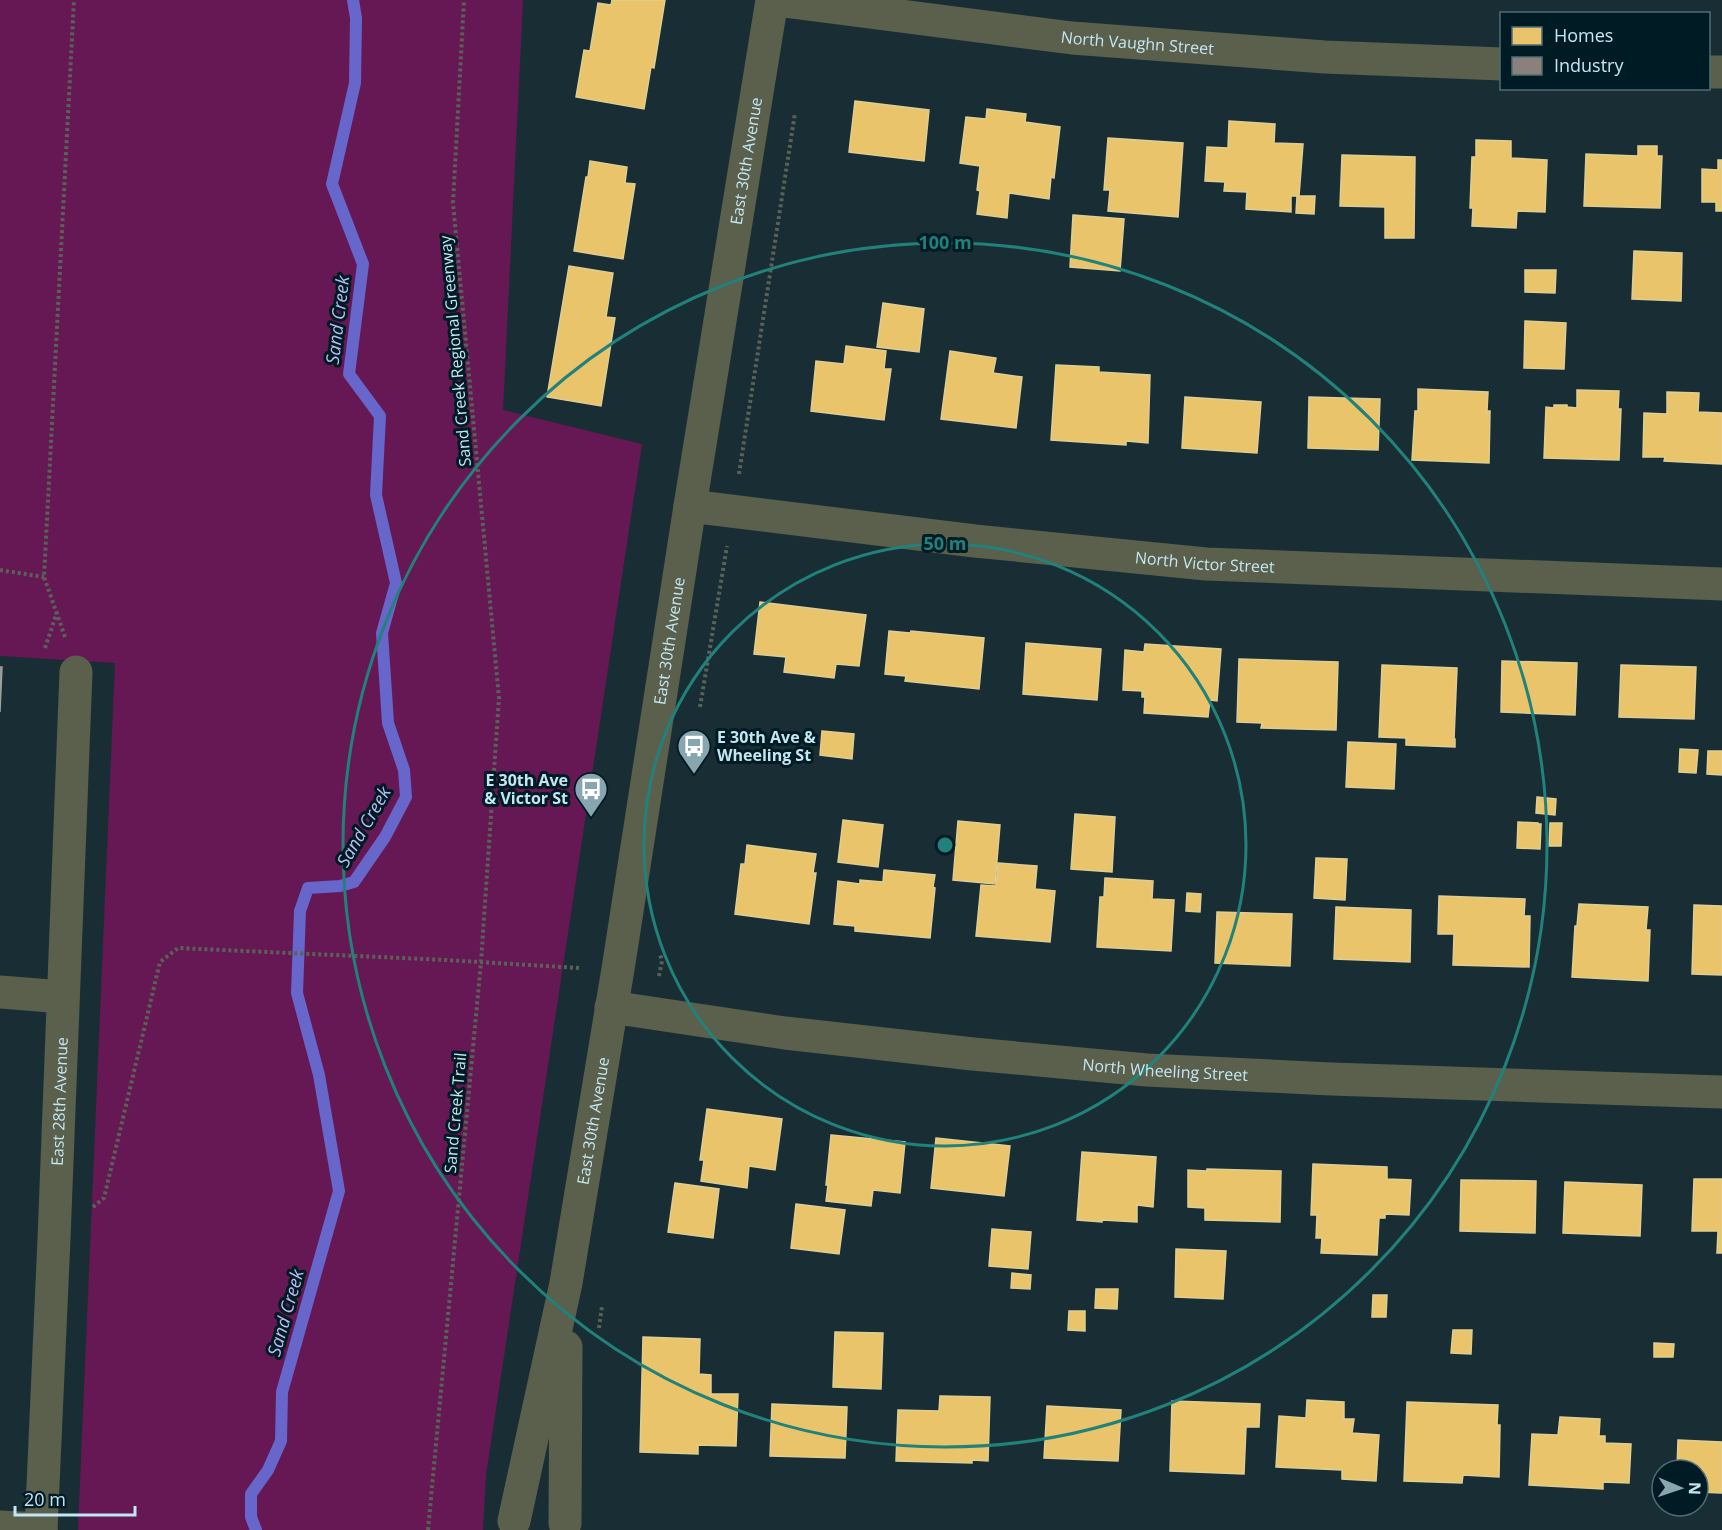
<svg xmlns="http://www.w3.org/2000/svg" width="1722" height="1530" viewBox="0 0 1722 1530" font-family="'Open Sans',sans-serif">
<style>
.green{fill:#651853}
.homes{fill:#e9c46a;stroke:#dece93;stroke-width:1.5}
.industry{fill:#8a817c;stroke:#9b9fa0;stroke-width:1.5}
.lines{fill:none;stroke-linecap:round;stroke-linejoin:round}
.stream{stroke:#6766ca;stroke-width:12}
.path{stroke:#5a6258;stroke-width:4;stroke-dasharray:3 3;stroke-linecap:butt}
.minor{stroke:#5a604c;stroke-width:33}
.ring{fill:none;stroke:#21817b;stroke-width:3}
.labels{text-anchor:middle;stroke-width:6;stroke-linejoin:round;paint-order:stroke}
.street-label{font-size:16px;fill:#c3e6f3;stroke:#001b24}
.poi-label{font-size:16px;font-weight:bold;fill:#c3e6f3;stroke:#001b24;text-anchor:start}
.water-label{font-size:18px;font-style:italic;fill:#babdf4;stroke:#001b24}
.centre{fill:#21817b;stroke:#001b24;stroke-width:3}
.ring-label{font-size:18px;text-anchor:middle;font-weight:bold;fill:#21817b;stroke:#001b24;stroke-width:6;stroke-linejoin:round;paint-order:stroke}
</style>
<rect width="100%" height="100%" fill="#182e34"/>
<path class="green" d="M0,0h523l-20,410 139,34 -156,1031 -3,55h-405l37,-867 -115,-7z"/>
<g class="homes">
<path d="M612,0h53l-11,68 -3,-1 -7,42 -68,-12 8,-47 6,1 8,-48 13,2z"/>
<path d="M855,101l74,9 -5,51 -75,-9z"/>
<path d="M987,109l39,5 -1,8 35,5 -6,51 -3,-1 -2,22 -40,-6 -2,25 -30,-4 3,-23 -3,-1 3,-24 -20,-3 6,-46 20,2z"/>
<path d="M1229,121l46,3 -1,19 29,1 -4,52h16l-1,18 -18,-1 1,-17h-6v16l-45,-3 1,-17 -23,-1 1,-9 -20,-1 2,-34 21,1z"/>
<path d="M1108,138l75,5 -5,74 -70,-6 2,-21h-6z"/>
<path d="M1476,140l35,1v17l36,2 -2,52 -28,-1 -1,17 -44,-2 1,-18h-3l2,-51h4z"/>
<path d="M1638,146h19v10h5l-2,52 -76,-2 2,-52 52,2z"/>
<path d="M1342,155l73,2 -1,81h-29v-31l-45,-1z"/>
<path d="M1718,160h4v51h-6v-9h-14v-33l16,1z"/>
<path d="M590,161l37,6 -2,16 10,1 -12,75 -49,-8 12,-74h2z"/>
<path d="M1073,215l51,4 -4,52 -50,-4z"/>
<path d="M1634,251l48,2 -1,48 -49,-2z"/>
<path d="M569,266l44,7 -7,44 9,1 -14,88 -54,-9z"/>
<path d="M1525,270h31l-1,23 -30,-1z"/>
<path d="M883,303l41,6 -5,43 -42,-5z"/>
<path d="M1525,321l41,2 -2,46 -40,-1z"/>
<path d="M846,346l40,5 -2,18h7l-7,51 -73,-9 5,-50 28,3z"/>
<path d="M950,351l46,7 -3,15 29,4 -6,51 -75,-9z"/>
<path d="M1056,365l43,2v5l51,3 -2,68 -22,-2v4l-75,-5z"/>
<path d="M1418,389l70,3 -1,19h3l-1,52 -77,-3 3,-49h3z"/>
<path d="M1577,390l42,1 -1,18h3l-2,51 -75,-2 2,-51 8,1v-3h13v2l10,1z"/>
<path d="M1667,392l32,1 -1,19 24,1v51l-58,-3 1,-4h-22l1,-44 23,1z"/>
<path d="M1185,397l76,5 -4,51 -75,-5z"/>
<path d="M1309,397l71,2 -2,51 -70,-2z"/>
<path d="M760,602l106,13 -7,51 -23,-2 -2,14 -50,-6 2,-15 -32,-3z"/>
<path d="M889,631l21,2 1,-2 73,7 -5,51 -74,-8 1,-5 -21,-2z"/>
<path d="M1026,643l75,6 -4,51 -74,-6z"/>
<path d="M1145,644l76,5 -4,52 -7,-1 -2,17 -64,-4 1,-16h-3v-6l-19,-1 2,-40 19,2z"/>
<path d="M1239,659l99,3 -2,68 -75,-2 1,-5 -25,-1z"/>
<path d="M1502,661l75,2 -2,52 -74,-3z"/>
<path d="M1382,665l75,3 -3,71h1v8l-49,-2v-7l-27,-1z"/>
<path d="M1621,665l75,2 -2,52 -75,-2z"/>
<path d="M822,731l32,3 -2,25 -32,-4z"/>
<path d="M1348,742l48,2 -2,45 -48,-2z"/>
<path d="M1680,749l18,1 -2,23 -17,-1z"/>
<path d="M1708,751h14v24l-15,-1z"/>
<path d="M1537,797l19,2 -1,16 -19,-2z"/>
<path d="M1075,814l40,3 -3,55 -41,-3z"/>
<path d="M843,820l40,5 -5,42 -40,-5z"/>
<path d="M958,821l42,4 -5,59 -42,-4z"/>
<path d="M1518,822l20,1v1h3l-1,25 -23,-1z"/>
<path d="M1550,823h12l-1,23h-12z"/>
<path d="M747,845l69,9 -3,19h3l-7,51 -74,-10 6,-50h4z"/>
<path d="M1316,858l31,1 -2,41 -31,-2z"/>
<path d="M998,863l39,3 -2,23 20,2 -5,51 -74,-6 5,-51 15,1z"/>
<path d="M884,870l51,5 -2,12 2,1 -5,50 -75,-7v-5l-21,-2 4,-43 22,3v-4l23,2z"/>
<path d="M1105,878l48,3 -1,18 22,1 -3,51 -74,-4 3,-50h4z"/>
<path d="M1187,893l14,1 -1,18 -14,-1z"/>
<path d="M1439,896l86,3 -1,17h6l-1,51 -76,-2 1,-31h-16z"/>
<path d="M1579,904l69,3 -2,23h4l-2,51 -76,-4 3,-51h2z"/>
<path d="M1694,905l28,1v69l-30,-1z"/>
<path d="M1336,907l75,3 -1,52 -76,-3z"/>
<path d="M1217,912l75,2 -2,52 -75,-3z"/>
<path d="M707,1109l75,10 -7,51 -26,-4 -2,22 -46,-7 3,-21h-4z"/>
<path d="M831,1135l74,7 -5,51 -27,-3 -2,16 -45,-5 2,-16h-2z"/>
<path d="M936,1138l74,8 -6,50 -73,-8z"/>
<path d="M1082,1152l74,5 -3,50 -16,-2v17l-35,-2v2l-25,-2z"/>
<path d="M1313,1164l74,3v12l24,1 -2,35 -24,-1v4h-6l-2,37 -56,-2 1,-15h-6l1,-23h-6z"/>
<path d="M1207,1169l74,2 -1,51 -75,-2v-12l-17,-1v-37l19,1z"/>
<path d="M1694,1179h28v74h-5l1,-22h-26z"/>
<path d="M1461,1180l75,1 -1,52 -75,-2z"/>
<path d="M1565,1182l77,3 -2,51 -77,-3z"/>
<path d="M675,1183l44,6 -6,49 -45,-6z"/>
<path d="M796,1204l49,6 -6,44 -48,-6z"/>
<path d="M992,1229l39,3 -3,37 -39,-3z"/>
<path d="M1176,1249l50,2 -3,48 -48,-2z"/>
<path d="M1012,1273l19,2 -1,14 -19,-1z"/>
<path d="M1096,1289h22l-1,20 -22,-1z"/>
<path d="M1373,1295h14l-1,22h-14z"/>
<path d="M1069,1311h16v20l-17,-1z"/>
<path d="M1453,1330h19l-1,24 -20,-1z"/>
<path d="M835,1332l48,1 -2,56 -48,-2z"/>
<path d="M643,1337l57,2 -1,35 12,1v19h27l-2,52 -38,-1v9l-58,-2z"/>
<path d="M1654,1343l20,1 -1,13h-19z"/>
<path d="M940,1396l50,1 -2,64 -16,-1v3l-76,-2 2,-51 41,1z"/>
<path d="M1307,1400l37,2v17h10l-2,14 27,2 -3,46 -34,-2v-9l-66,-3 3,-51 27,2z"/>
<path d="M1172,1401l88,3 -1,23h-13l-2,47 -74,-3z"/>
<path d="M1407,1402l91,3 -1,20h3l-1,52 -36,-2 -1,8 -58,-2z"/>
<path d="M772,1404l75,3 -2,51 -75,-2z"/>
<path d="M1047,1406l74,4 -3,51 -74,-3z"/>
<path d="M1560,1417l40,2 -1,17h6v7l26,1 -2,39 -26,-1v7l-74,-4 3,-51 26,1z"/>
<path d="M1678,1440l44,2v51l-24,-1v-22h-21z"/>
</g>
<path class="industry" d="M0,667h2l-2,45z"/>
<g class="lines">
<path class="stream" d="M256,1530l-5,-13v-23l17,-24 13,-29 1,-49 57,-201 -20,-116 -22,-82 3,-82 8,-23 32,-2 14,-4 31,-45 21,-40 -2,-27 -16,-47 -6,-90 14,-50 -20,-88 4,-79 -31,-42 14,-110 -31,-80 23,-101 1,-65 -3,-18"/>
<g class="path">
<path d="M739,474l56,-361"/>
<path d="M0,570l44,7"/>
<path d="M65,637l-21,-60 30,-577"/>
<path d="M45,648l12,-36"/>
<path d="M700,707l27,-161"/>
<path d="M659,976l3,-15 -2,-7"/>
<path d="M93,1207l11,-9 56,-236 18,-14 268,12 133,8"/>
<path d="M599,1328l3,-22"/>
<path d="M428,1530l53,-568 18,-264 -46,-495 11,-203"/>
</g>
<g class="minor">
<path id="s1" d="M776,0l296,38 253,19 177,7"/>
<path d="M1708,72h14"/>
<path id="s2" d="M690,506l285,35 231,23 516,20"/>
<path d="M0,992l63,5"/>
<path id="s3" d="M611,1007l174,26 188,21 174,16 184,9 391,13"/>
<path id="s4" d="M514,1521l52,-238 52,-314 72,-463 82,-506"/>
<path d="M565,1523l1,-176"/>
<path d="M0,1527l41,2"/>
<path id="s5" d="M41,1530l13,-291 22,-567"/>
</g>
</g>
<g class="ring">
<circle cx="945" cy="845" r="301"/>
<circle cx="945" cy="845" r="602"/>
</g>
<defs>
<g id="bus-pin" transform="scale(1.725)"><path d="M0 17L-7.5 6A9.5 9.5 0 1 1 7.5 6Z" fill="#87a6b0" stroke="#001b24"/><path d="M-5-6H5V4H4V6H2V4H-2V6H-4V4H-5ZM-3.5-4V0h7V-4ZM-3.5 1.2v1.5H-2V1.2ZM2 1.2v1.5H3.5V1.2Z" fill="#fff"/></g>
</defs>
<g fill-rule="evenodd">
<use href="#bus-pin" x="694" y="746"/>
<use href="#bus-pin" x="591" y="789"/>
</g>
<g class="labels">
<g class="street-label">
<text dy="6" stroke="none"><textPath href="#s1" startOffset="364">North Vaughn Street</textPath></text>
<text dy="6" stroke="none"><textPath href="#s4" startOffset="1380">East 30th Avenue</textPath></text>
<text transform="translate(455 351) rotate(-95)" y="6">Sand Creek Regional Greenway</text>
<text dy="6" stroke="none"><textPath href="#s2" startOffset="518">North Victor Street</textPath></text>
<text dy="6" stroke="none"><textPath href="#s4" startOffset="894">East 30th Avenue</textPath></text>
<text dy="6" stroke="none"><textPath href="#s3" startOffset="558">North Wheeling Street</textPath></text>
<text dy="6" stroke="none"><textPath href="#s5" startOffset="429">East 28th Avenue</textPath></text>
<text transform="translate(455 1113) rotate(-85)" y="6">Sand Creek Trail</text>
<text dy="6" stroke="none"><textPath href="#s4" startOffset="408">East 30th Avenue</textPath></text>
</g>
<g class="poi-label">
<text x="717" y="743">E 30th Ave &amp;<tspan x="717" dy="18">Wheeling St</tspan></text>
<text x="568" y="786" text-anchor="end">E 30th Ave<tspan x="568" dy="18">&amp; Victor St</tspan></text>
</g>
<g class="water-label">
<text transform="translate(338 320) rotate(-83)" y="6">Sand Creek</text>
<text transform="translate(364 827) rotate(-60)" y="6">Sand Creek</text>
<text transform="translate(286 1313) rotate(-74)" y="6">Sand Creek</text>
</g>
</g>
<circle cx="945" cy="845" r="9" class="centre"/>
<g class="ring-label">
<text x="945" y="249">100 m</text>
<text x="945" y="550">50 m</text>
</g>
<rect x="1500" y="12" width="210" height="78" fill="#001b24" stroke="#4e6c77" stroke-width="1.5"/>
<rect x="1512" y="27" width="30" height="18" fill="#e9c46a" stroke="#4e6c77" stroke-width="1.5"/>
<text x="1554" y="42" font-size="18" fill="#c3e6f3">Homes</text>
<rect x="1512" y="57" width="30" height="18" fill="#8a817c" stroke="#4e6c77" stroke-width="1.5"/>
<text x="1554" y="72" font-size="18" fill="#c3e6f3">Industry</text>
<g transform="translate(1680 1488) rotate(92)"><circle r="28" fill="#001b24" stroke="#4e6c77" stroke-width="1.5"/>
<path d="M0-4.5L10 22L0 15L-10 22Z" fill="#87a6b0"/>
<text y="-9" font-size="16" font-weight="bold" text-anchor="middle" fill="#c3e6f3">N</text>
</g>
<path d="M15 1506v9h120v-9" fill="none" stroke="#c3e6f3" stroke-width="3"/>
<text x="24" y="1506" font-size="18" fill="#c3e6f3" stroke="#001b24" stroke-width="4.5" paint-order="stroke">20 m</text>
</svg>
